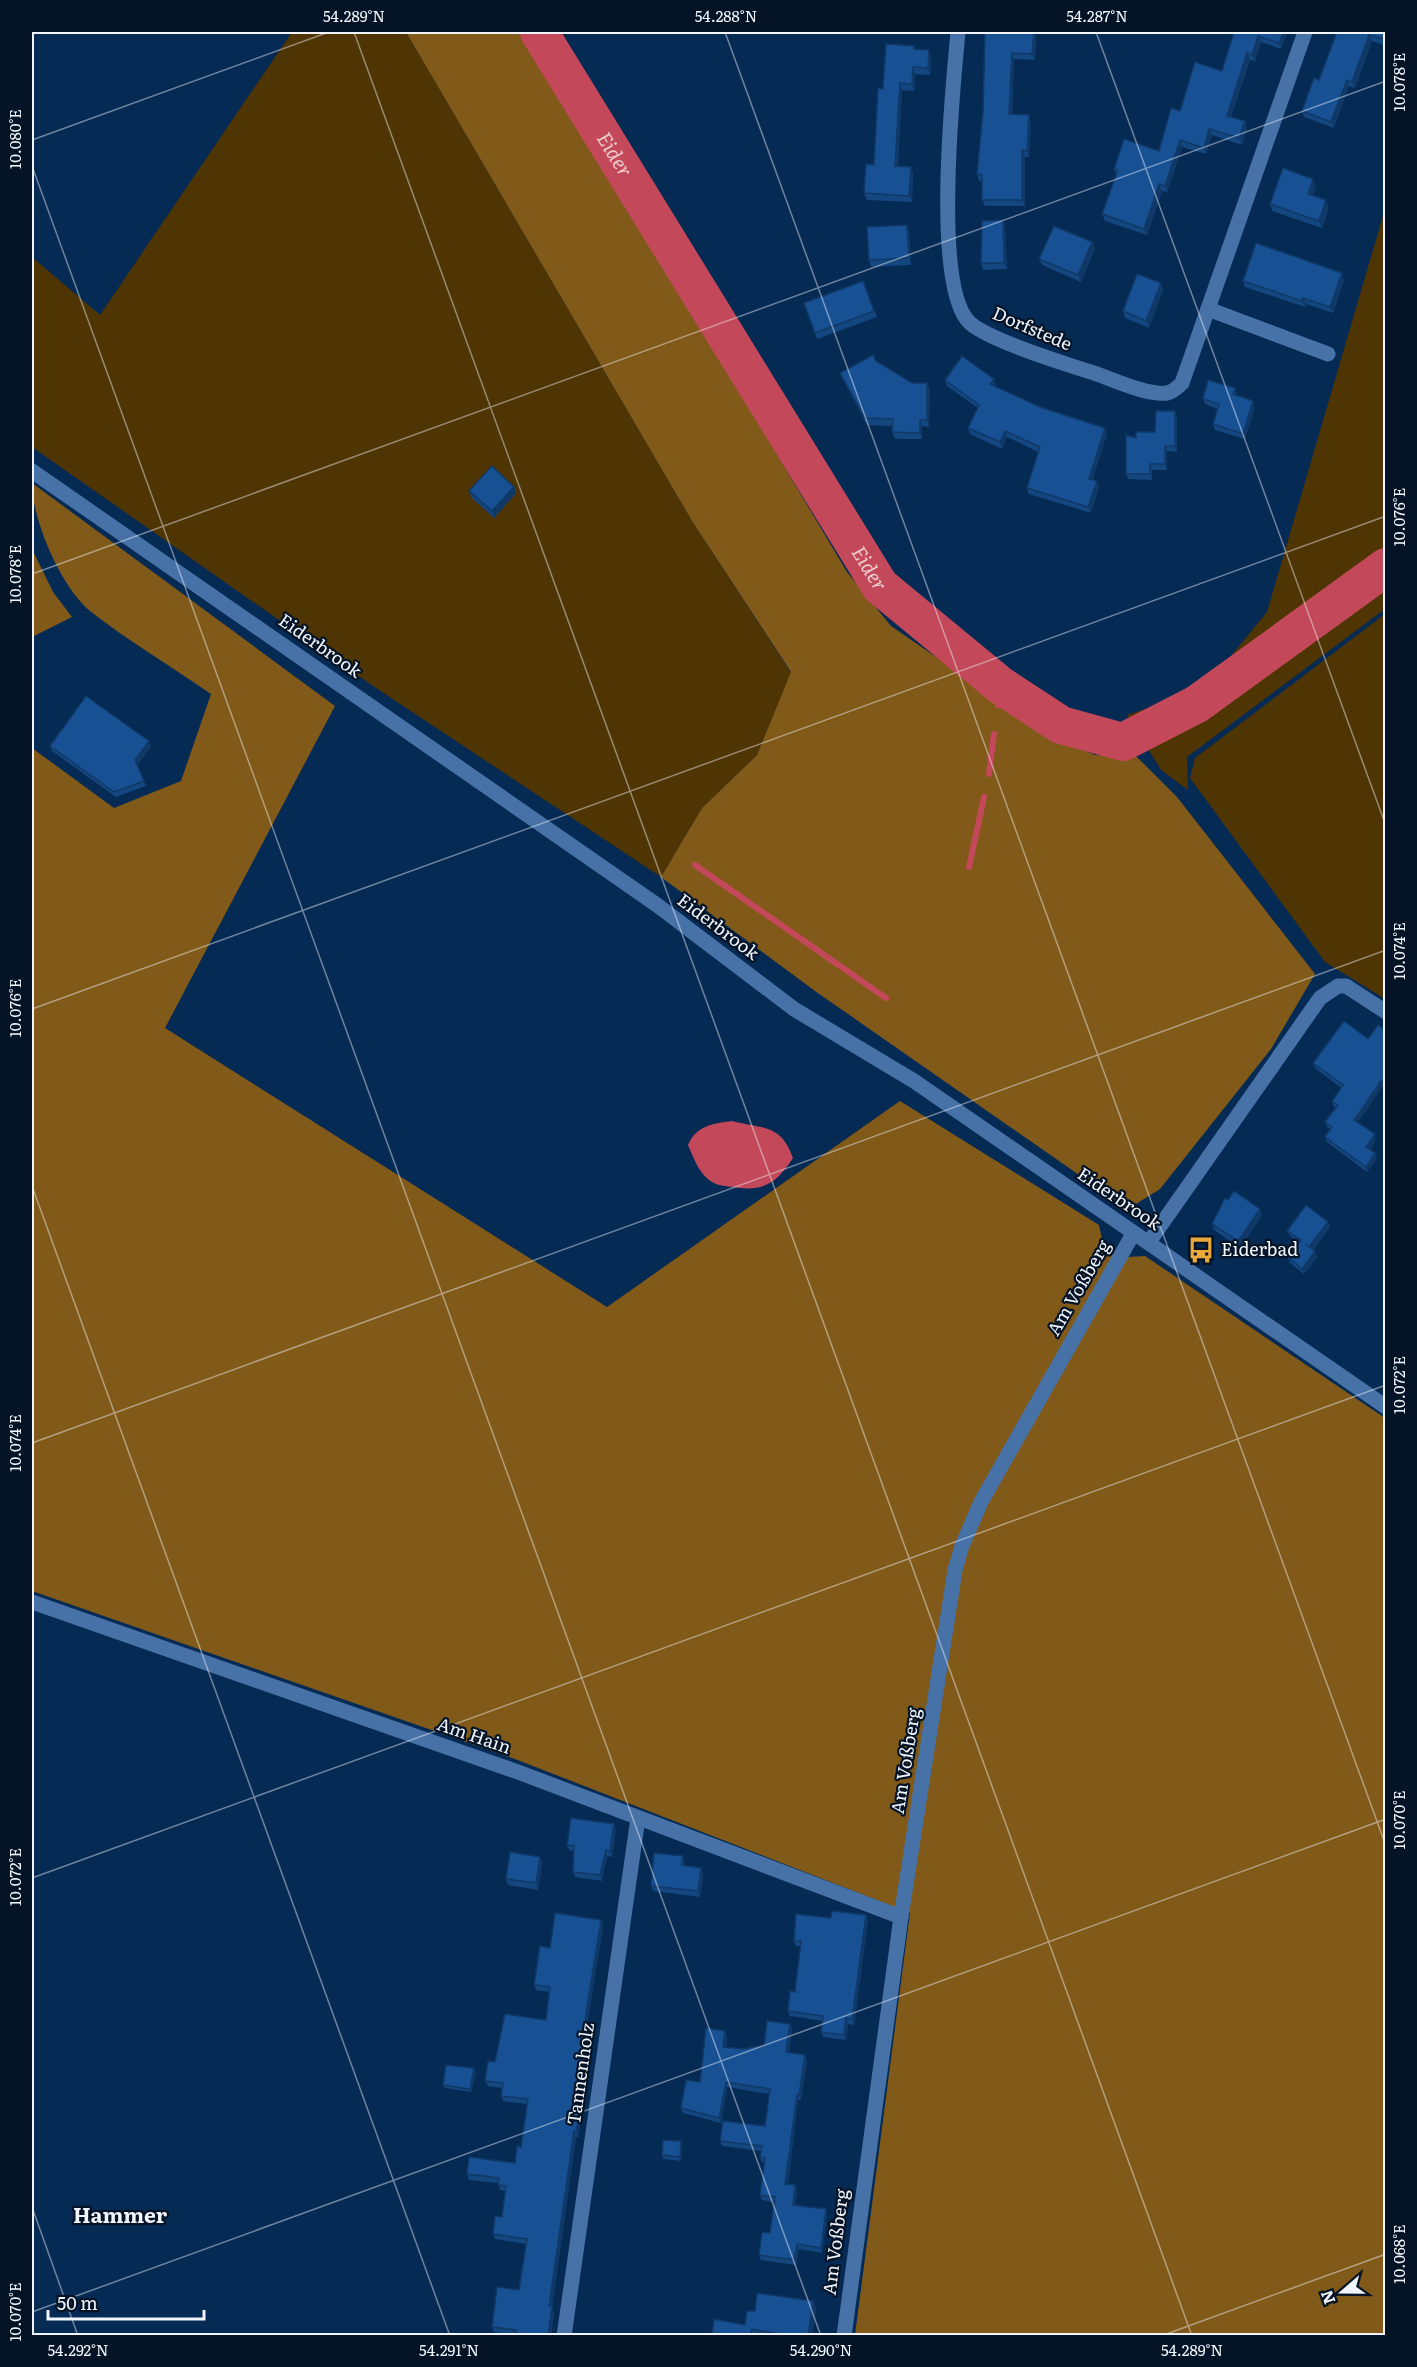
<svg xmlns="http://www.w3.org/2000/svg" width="1417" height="2367" viewBox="0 0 1417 2367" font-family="Literata,serif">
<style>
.green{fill:#4f3404}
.forest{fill:#815a19}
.water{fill:#c3495a}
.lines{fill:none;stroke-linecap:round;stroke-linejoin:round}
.stream{stroke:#c3495a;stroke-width:6}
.river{stroke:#c3495a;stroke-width:38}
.street{stroke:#4772a8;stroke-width:15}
.wall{fill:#14467f}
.shaded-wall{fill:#103968}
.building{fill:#175194;stroke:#103968;stroke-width:1.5}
.ticks{fill:none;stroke:#f1f5fb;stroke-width:1.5;stroke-opacity:0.45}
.labels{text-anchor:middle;stroke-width:4.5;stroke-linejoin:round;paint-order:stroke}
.street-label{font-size:18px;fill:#f1f5fb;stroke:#051326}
.poi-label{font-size:18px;fill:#f1f5fb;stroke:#051326;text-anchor:start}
.water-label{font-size:20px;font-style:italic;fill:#eccbcc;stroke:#051326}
.quarter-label{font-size:21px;font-weight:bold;fill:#f1f5fb;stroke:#051326}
.neatline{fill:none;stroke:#f1f5fb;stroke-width:2}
.ticks-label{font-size:15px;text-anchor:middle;fill:#f1f5fb}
</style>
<rect width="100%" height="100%" fill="#052a54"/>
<g class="green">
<path d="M292,32h114l286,489 99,152 -34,82 -55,53 -41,69 -288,-191 -341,-239v-190l68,58z"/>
<path d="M1385,209v400l-198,148 1,33 -27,-20 -34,-55 76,-25 64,-78z"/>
<path d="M1385,614v385l-60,-37 -135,-184 5,-20z"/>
</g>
<g class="forest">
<path d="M406,32h113l159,256 169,284 44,54 161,111 43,18 42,2 40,40 138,177 -44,75 -111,140 -32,20 -313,-218 -154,-114 41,-69 55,-53 34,-83 -99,-151z"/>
<path d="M32,483l303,223 -170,322 442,279 293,-206 199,124 4,20 25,12 17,-1 240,162v917h-530l55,-422 -395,-154 -483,-168v-843l82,60 67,-27 30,-87c-40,-28 -83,-53 -121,-83 -29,-24 -58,-91 -58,-128z"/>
<path d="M32,549l21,43 19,25 -40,20z"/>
</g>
<path class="water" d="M732,1121c31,8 49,3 61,37 -17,26 -30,34 -61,29 -5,-1 -13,-1 -18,-4 -14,-7 -20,-24 -26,-38 9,-20 24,-21 44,-24z"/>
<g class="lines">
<g class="stream">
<path d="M998,705l2,-20"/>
<path d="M989,774l5,-40"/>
<path d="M695,865l191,133"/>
<path d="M969,867l15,-70"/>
</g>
<path class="river" id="s1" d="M539,32l341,554 120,99 61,40 62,17 74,-38 189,-137"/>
<g class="street">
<path d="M958,32c-5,53 -26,256 12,291 20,18 99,42 127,51 17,6 52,22 70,19 6,-1 11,-6 15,-10l123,-351"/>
<path d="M1208,309l120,45"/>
<path d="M32,471l625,434 137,104 120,72 472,326"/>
<path d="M1149,1242l171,-244 18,-12h8l40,26"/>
<path d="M32,1602l486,170 383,145"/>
<path d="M564,2336l74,-518"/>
<path d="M844,2336l57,-419 54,-347 7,-24 19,-44 152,-268"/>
</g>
</g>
<g class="wall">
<path d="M1003,32h33l-1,28 -21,-1 -2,55 19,8 -2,35h-4v49h-40l-3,-6v-19h-3l-2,-7z"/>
<path d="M1234,32h53l-6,17 -20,-7 -6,19 -5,-1 -19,57 14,4 2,7 -5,17 -30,-10 -6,19 -24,-7 -15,45 -5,-1 -15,44 -42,-14 -3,-7 14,-40 -2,-5 45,-18 21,-40 42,-40z"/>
<path d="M1337,32h49v14l-14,-5 -17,47 -6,-2 -15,42 -30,-11 -2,-6 17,-31z"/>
<path d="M915,49l16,8 -1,18 -15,-1 -1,17 -12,-1 -4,76 15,7 -1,29 -45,-2 -3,-7 10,-28 9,-76z"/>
<path d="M1316,186l-4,10 17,11 -7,21 -50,-17 -2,-7z"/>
<path d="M907,225l2,6 2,34 -40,2 -2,-7z"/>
<path d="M1005,227l2,42 -24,1 -2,-7z"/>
<path d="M1092,242l3,7 -14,33 -39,-17 -3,-6z"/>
<path d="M1344,280l-11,33 -27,-9 -1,3 -60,-20 -2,-6z"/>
<path d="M863,281l14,36 -60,22 -13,-36z"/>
<path d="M1161,283l2,7 -14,38 -24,-10 -2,-7z"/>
<path d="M876,361l36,22 18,7 -1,37 -7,-1v13h-27l-3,-7v-6l-25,-1 -24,-46 -3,-6z"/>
<path d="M945,380l51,5 -1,1 45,21 67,27 -15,46 7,7 -8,26 -62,-19 -2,-6 11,-36 -31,-15 -5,12 -32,-15 -2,-6 10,-20 -31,-22z"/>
<path d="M1235,388l2,6v2l18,11 -10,32 -30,-9 -2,-6 5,-15 -13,-5 -2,-5z"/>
<path d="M1177,416v36l-10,-1v19h-15v10l-24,-1 -2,-5 29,-42z"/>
<path d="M514,487l2,6 -22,25 -22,-20 -3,-7z"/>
<path d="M50,746l101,1 -14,18 9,21 -30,11 -64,-46z"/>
<path d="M1386,1031v58l-3,-3 -25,36 18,17 -6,11 7,8 -10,14 -40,-30 -2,-5 5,-8 -3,-2 -2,-5 11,-14 -2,-1 -2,-5 9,-14 -26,-20 -2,-5z"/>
<path d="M1228,1200l32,9 2,6 -22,33 -26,-18 -2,-6z"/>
<path d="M1328,1222l2,5 -17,23 4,7 -13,17 -14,-11 -2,-6 11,-14 -9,-7 -3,-5z"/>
<path d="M616,1829l-4,28 -5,-1 -5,25 -27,-4 -2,-5 1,-21 -5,-1 -2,-5z"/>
<path d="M540,1857l2,6 -4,27 -30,-5 -2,-6z"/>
<path d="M685,1862v4l18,8 -3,23 -47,-6 -2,-5z"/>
<path d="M831,1918l37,2 -14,105 -6,-1 -2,16 -23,-3 -2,-5 2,-11 -33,-5 -2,-5 7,-19 5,-46h-4l-2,-5z"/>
<path d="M603,1926l-15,92 -9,90 3,6 -4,23h-2l-24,170 2,5 -3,24h-36l-21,-4 -2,-5 27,-37 7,-46 -31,-5 -2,-5 9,-17 3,-26 -5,-1 -2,-7 -29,-3 -2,-6 48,-11 6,-16 6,-43 -24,-3 -2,-5 1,-8 -14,-2 -3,-5 61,-61 3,-28 -13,-2 -2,-5 16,-37z"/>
<path d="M790,2024l2,5 -3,24 18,7 -6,40h-3l-10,84 7,1 2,5 -2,15 31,4 1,5 -5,39 -23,-4 -3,16 -35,-5 -2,-5 11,-22 4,-31 -12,-2 -2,-5 5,-32 -3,-1 -2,-5 1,-6 -39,-5 -2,-5 45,-15 4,-32 -42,-7 -6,36 -38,-10 -2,-5 19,-26 27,-46 -1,11 17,2 21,-4z"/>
<path d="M474,2068l2,4 -5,20 -26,-4 -2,-3z"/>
<path d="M681,2141l1,4 -1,16 -18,-2 -1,-4z"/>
<path d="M813,2301l3,7 -4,28h-55l-3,-1 -9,-10z"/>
</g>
<g class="shaded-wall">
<path d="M1034,32h2l-1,28 -3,-6z"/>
<path d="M1283,32h4l-6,17 -2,-6z"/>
<path d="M1369,35l3,6 -17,47 -3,-6z"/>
<path d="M1258,36l3,6 -6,19 -3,-6z"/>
<path d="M929,50l2,7 -1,18 -2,-7z"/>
<path d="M1012,53l2,6 -3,62 -2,-7z"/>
<path d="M1247,53l3,7 -21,62 -2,-6z"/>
<path d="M913,67l2,7 -1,17 -2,-7z"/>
<path d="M1347,80l2,6 -15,42 -3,-6z"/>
<path d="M900,83l2,7 -5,82 -2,-6z"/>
<path d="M1029,115l2,7 -2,35 -2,-6z"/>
<path d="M1245,121l2,7 -5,17 -3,-7z"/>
<path d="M1209,129l3,6 -6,19 -2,-6z"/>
<path d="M1180,140l2,7 -15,45 -2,-6z"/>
<path d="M1022,150l3,7v49l-3,-6z"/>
<path d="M911,167l2,6 -1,29 -3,-6z"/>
<path d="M1313,179l3,7 -5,15 -3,-7z"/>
<path d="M1159,184l3,7 -15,44 -3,-6z"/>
<path d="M1326,200l3,7 -7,21 -3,-7z"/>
<path d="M1003,220l2,7 2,42 -3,-6z"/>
<path d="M907,225l2,6 2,34 -2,-7z"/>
<path d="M1092,242l3,7 -14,33 -3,-7z"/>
<path d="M1342,273l2,7 -11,33 -3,-6z"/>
<path d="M1161,283l2,7 -14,38 -3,-7z"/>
<path d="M1303,298l3,6 -1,3 -3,-6z"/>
<path d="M994,379l2,6 -4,5 -2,-6z"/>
<path d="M927,383l3,7 -1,37 -2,-7z"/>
<path d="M1235,388l2,6 -2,6 -2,-6z"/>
<path d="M1253,401l2,6 -10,32 -2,-5z"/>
<path d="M1175,411l2,5v36l-2,-6z"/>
<path d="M920,420l2,6v13l-2,-6z"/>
<path d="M1105,428l2,6 -16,51 -2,-6z"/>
<path d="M1005,431l2,6 -5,12 -2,-7z"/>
<path d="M1165,446l2,5v19l-2,-6z"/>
<path d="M1150,464l2,6v10l-2,-6z"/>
<path d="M1097,481l2,6 -8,26 -3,-6z"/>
<path d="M514,487l2,6 -22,25 -2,-7z"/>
<path d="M149,741l2,6 -14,19 -2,-6z"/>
<path d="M1381,1081l2,5 -27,39 -2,-5z"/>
<path d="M1375,1134l1,5 -8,13 -2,-5z"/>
<path d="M1375,1153l2,5 -10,14 -1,-5z"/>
<path d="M1260,1209l2,6 -22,33 -2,-7z"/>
<path d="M1328,1222l2,5 -18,26 -3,-6z"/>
<path d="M1315,1251l2,6 -13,17 -2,-5z"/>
<path d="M614,1824l2,5 -4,28 -2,-6z"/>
<path d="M606,1850l1,6 -5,25 -2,-6z"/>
<path d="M683,1856l2,6 -1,9 -2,-6z"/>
<path d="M540,1857l2,6 -4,27 -2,-7z"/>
<path d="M701,1868l2,6 -3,23 -2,-6z"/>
<path d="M866,1915l2,5 -14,105 -2,-6z"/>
<path d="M601,1920l2,6 -15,92 -9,96 -2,-6 9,-95z"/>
<path d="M846,2018l2,6 -2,16 -2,-5z"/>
<path d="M790,2024l2,5 -4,28 -2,-5z"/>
<path d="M725,2031l2,5 -2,15 -2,-4z"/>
<path d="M805,2055l2,5 -6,40 -2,-5z"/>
<path d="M474,2068l2,4 -5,20 -1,-3z"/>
<path d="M726,2082l1,5 -6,36 -2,-5z"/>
<path d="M797,2095l1,5 -11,89 -2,-5z"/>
<path d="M580,2109l2,5 -4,23 -2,-5z"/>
<path d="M574,2131l2,6 -24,170 2,5 -3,24h-3l1,-30z"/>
<path d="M681,2141l1,4 -1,16 -1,-4z"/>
<path d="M795,2185l2,5 -2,20 -2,-5z"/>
<path d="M826,2209l1,5 -5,39 -1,-5z"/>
<path d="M797,2244l2,5 -3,16 -2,-5z"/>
<path d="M813,2301l3,7 -4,28h-4z"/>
</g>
<g class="building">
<path d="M985,32h49l-2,22 -20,-1 -3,61 20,1 -2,36 -5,-1v50h-40v-25l-5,-1 6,-62z"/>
<path d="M1234,32h49l-4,11 -21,-7 -6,19 -5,-2 -20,63 18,5 -6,17 -30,-9 -5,19 -24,-8 -15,46 -6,-2 -15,45 -42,-15 16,-44 -4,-1 10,-30 35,12 12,-43 9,3 15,-49 27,9z"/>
<path d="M1337,32h49v2l-2,5 -15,-4 -17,47 -5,-2 -16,42 -29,-11 12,-33 5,2z"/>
<path d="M886,44l28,2v3l15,1 -1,18 -15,-1 -1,17 -12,-1 -5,83 16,1 -2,29 -45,-3 2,-29 8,1 4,-77 5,1z"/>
<path d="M1283,168l30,11 -5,15 18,6 -7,21 -49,-17z"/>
<path d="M1003,220l1,43h-23l1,-42z"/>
<path d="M907,225l2,33 -40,2 -2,-33z"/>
<path d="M1054,226l38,16 -14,33 -39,-16z"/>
<path d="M1256,243l86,30 -12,34 -27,-9 -1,3 -59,-20z"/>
<path d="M1137,274l24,9 -15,38 -23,-10z"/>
<path d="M863,281l11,30 -59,22 -11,-30z"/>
<path d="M873,355l3,6 36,22h15v37h-7v13l-28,-1 1,-13 -28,-1 -25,-45z"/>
<path d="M962,356l32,23 -4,5 50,23 65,21 -16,51 8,2 -9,26 -61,-19 13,-41 -35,-16 -5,11 -32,-14 11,-23 -34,-25z"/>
<path d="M1208,380l27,8 -2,6 20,7 -10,33 -30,-10 6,-20 -16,-5z"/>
<path d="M1156,411h19v35h-10v18h-15v10h-24v-39l10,3v-6h19z"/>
<path d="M492,466l22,21 -22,24 -23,-20z"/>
<path d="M86,696l63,45 -14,19 9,21 -30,11 -64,-46z"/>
<path d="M1344,1021l24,18 10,-14 8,6v54l-5,-4 -27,39 21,14 -9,13 9,6 -9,14 -41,-30 7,-10 -7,-5 13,-17 -6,-3 11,-17 -30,-22z"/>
<path d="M1234,1191l26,18 -22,32 -26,-17 13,-26 3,2z"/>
<path d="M1306,1205l22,17 -19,25 -4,-3 10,7 -13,18 -14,-12 13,-17 -14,-9z"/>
<path d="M571,1818l43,6 -4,27 -4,-1 -6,25 -27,-3 1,-26 -7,-1z"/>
<path d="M510,1852l30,5 -4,26 -30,-4z"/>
<path d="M654,1853l29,3 -1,9 19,3 -3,23 -47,-5z"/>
<path d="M832,1911l34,4 -14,104 -6,-1 -2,17 -23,-3 2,-16 -35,-5 2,-20 5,1 6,-51h-7l2,-27 35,4z"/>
<path d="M555,1913l46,7 -15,93 -9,95 3,1 -4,23 -2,-1 -25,175 3,1 -4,29h-33l1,-6 -24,-3 5,-40 22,3 8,-51 -34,-5 2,-18 7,1 4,-31 -8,-1 1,-7 -32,-4 2,-17 46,6 2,-17 4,1 7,-48 -27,-3 2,-13 -18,-2 3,-20 7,1 10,-48 41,6 4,-33 -16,-2 6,-39 10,2z"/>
<path d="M767,2021l23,3 -4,28 19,3 -6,40h-2l-12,89 10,1 -2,20 33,4 -5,39 -24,-4 -3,16 -35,-5 3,-23 8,1 5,-36 -15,-2 5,-37 -5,-1 2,-11 -42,-5 3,-20 42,5 5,-37 -44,-7 -7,36 -38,-10 5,-28 14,2 6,-54 19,3 -2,16 20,2 21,-4z"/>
<path d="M446,2065l28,3 -4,21 -27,-4z"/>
<path d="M663,2140l18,1 -1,16 -18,-2z"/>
<path d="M757,2293l56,8 -5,35h-17l-39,-7 -2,7h-38l2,-17 31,6 2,-14h8z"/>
</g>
<path class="ticks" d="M354,32l838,2304M725,32l661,1814M1096,32l290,794M32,140l297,-108M32,166l789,2170M32,574l1354,-493M32,1009l1354,-493M32,1186l418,1150M32,1443l1354,-493M32,1878l1354,-493M32,2207l46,129M32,2312l1354,-493M1161,2336l225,-82"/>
<defs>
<g id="bus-bare" transform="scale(2.07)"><path d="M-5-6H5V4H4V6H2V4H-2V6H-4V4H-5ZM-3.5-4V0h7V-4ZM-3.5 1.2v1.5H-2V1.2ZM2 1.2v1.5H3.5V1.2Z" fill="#eca93b" stroke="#051326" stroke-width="2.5" paint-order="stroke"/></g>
</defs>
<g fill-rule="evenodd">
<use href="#bus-bare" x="1201" y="1250"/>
</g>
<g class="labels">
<g class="street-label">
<text transform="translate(1032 329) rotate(23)" y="6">Dorfstede</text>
<text transform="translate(320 646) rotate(35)" y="6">Eiderbrook</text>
<text transform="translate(718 927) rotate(37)" y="6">Eiderbrook</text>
<text transform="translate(1119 1199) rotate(34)" y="6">Eiderbrook</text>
<text transform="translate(1079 1288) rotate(-60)" y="6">Am Voßberg</text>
<text transform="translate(474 1736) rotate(19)" y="6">Am Hain</text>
<text transform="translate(906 1761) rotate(-81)" y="6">Am Voßberg</text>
<text transform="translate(581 2074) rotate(-82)" y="6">Tannenholz</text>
<text transform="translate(836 2242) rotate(-83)" y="6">Am Voßberg</text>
</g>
<g class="poi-label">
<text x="1221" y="1256">Eiderbad</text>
</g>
<g class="water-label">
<text dy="7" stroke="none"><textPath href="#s1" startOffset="144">Eider</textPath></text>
<text dy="7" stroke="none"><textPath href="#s1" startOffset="630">Eider</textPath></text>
</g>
<g class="quarter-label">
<text x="120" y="2223">Hammer</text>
</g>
</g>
<rect width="1417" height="2367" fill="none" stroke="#051326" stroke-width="66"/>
<g transform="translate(1342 2292) rotate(250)" stroke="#051326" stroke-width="4.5" paint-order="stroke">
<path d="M0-4.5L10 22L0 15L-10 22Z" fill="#f1f5fb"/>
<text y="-9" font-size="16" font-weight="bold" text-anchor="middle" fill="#f1f5fb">N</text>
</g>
<path d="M48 2310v9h156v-9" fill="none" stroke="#f1f5fb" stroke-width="3"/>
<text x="57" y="2310" font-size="18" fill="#f1f5fb" stroke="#051326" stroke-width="4.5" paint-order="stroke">50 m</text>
<rect x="33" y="33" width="1351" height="2301" class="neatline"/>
<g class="ticks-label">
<text x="354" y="22">54.289°N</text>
<text x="726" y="22">54.288°N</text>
<text x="1097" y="22">54.287°N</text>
<text transform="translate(1400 82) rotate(-90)" y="5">10.078°E</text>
<text transform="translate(16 139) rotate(-90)" y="5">10.080°E</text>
<text transform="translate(1400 517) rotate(-90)" y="5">10.076°E</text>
<text transform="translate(16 574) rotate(-90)" y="5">10.078°E</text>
<text transform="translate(1400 951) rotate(-90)" y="5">10.074°E</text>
<text transform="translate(16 1008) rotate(-90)" y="5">10.076°E</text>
<text transform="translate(1400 1385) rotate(-90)" y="5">10.072°E</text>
<text transform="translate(16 1443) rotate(-90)" y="5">10.074°E</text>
<text transform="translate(1400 1820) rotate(-90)" y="5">10.070°E</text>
<text transform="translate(16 1877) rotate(-90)" y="5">10.072°E</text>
<text transform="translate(1400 2254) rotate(-90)" y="5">10.068°E</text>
<text transform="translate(16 2312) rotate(-90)" y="5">10.070°E</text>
<text x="78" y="2356">54.292°N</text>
<text x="449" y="2356">54.291°N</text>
<text x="821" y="2356">54.290°N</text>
<text x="1192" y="2356">54.289°N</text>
</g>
</svg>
